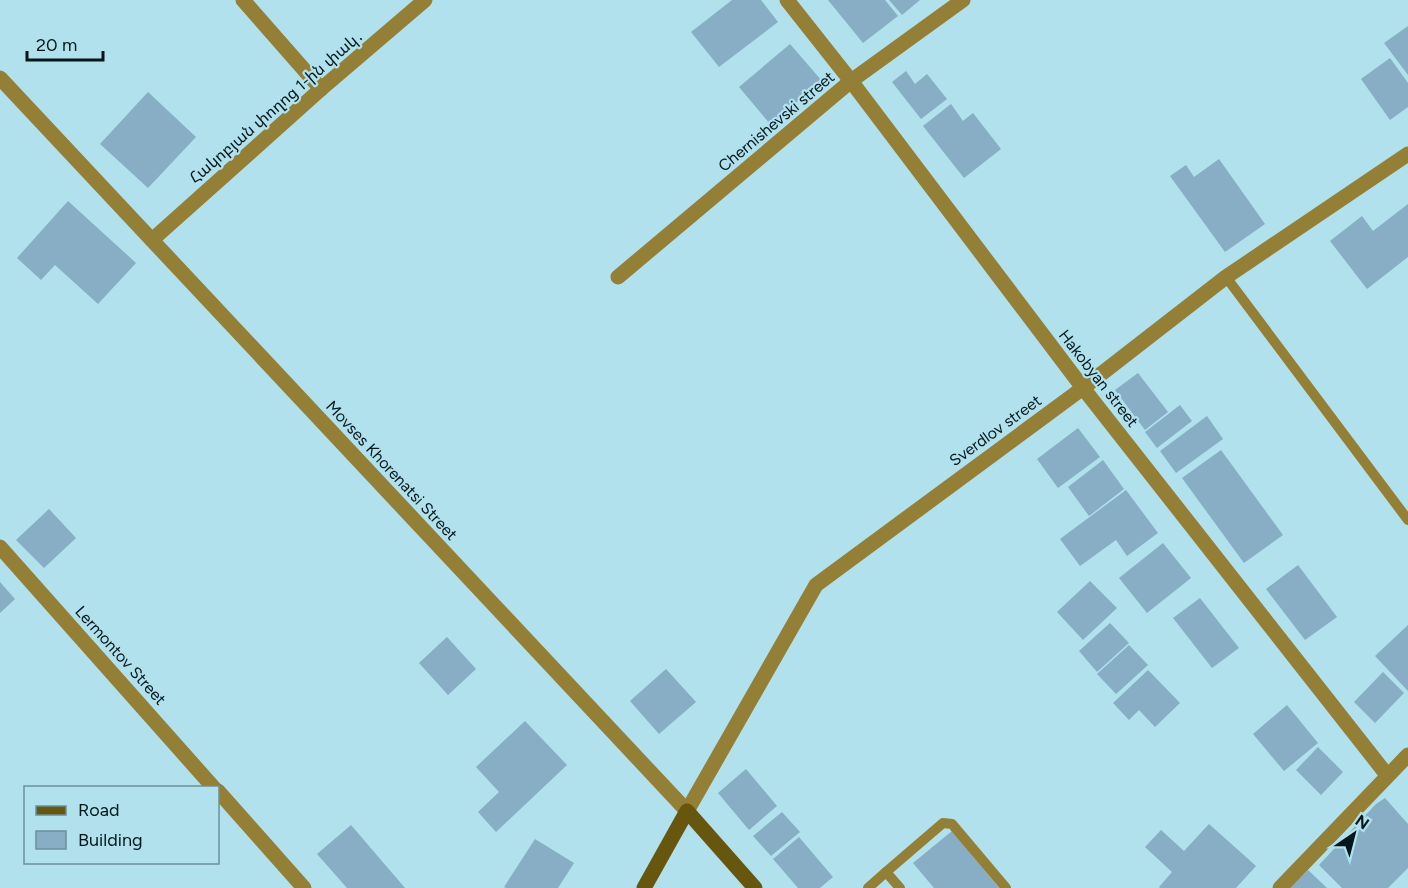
<svg xmlns="http://www.w3.org/2000/svg" width="1408" height="888" viewBox="0 0 1408 888" font-family="Figtree,'Noto Sans Armenian',sans-serif">
<style>
.building{fill:#87aec4}
.lines{fill:none;stroke-linecap:round;stroke-linejoin:round}
.service{stroke:#937f35;stroke-width:10}
.minor{stroke:#937f35;stroke-width:15}
.tertiary{stroke:#937f35;stroke-width:15}
.secondary{stroke:#67560e;stroke-width:15}
.labels{text-anchor:middle;stroke-width:4.5;stroke-linejoin:round;paint-order:stroke}
.street-label{font-size:16px;fill:#05171b;stroke:#b0e1ed}
</style>
<rect width="100%" height="100%" fill="#b0e1ed"/>
<g class="building">
<path d="M732,0h29l17,22 -59,45 -28,-35z"/>
<path d="M828,0h57l13,16 -35,27z"/>
<path d="M889,0h31l-18,15z"/>
<path d="M1408,26v49l-24,-32z"/>
<path d="M790,44l32,37 -52,43 -31,-37z"/>
<path d="M1390,58l18,25v24l-18,13 -29,-41z"/>
<path d="M906,71l9,13 12,-10 20,25 -26,20 -29,-37z"/>
<path d="M148,92l48,45 -48,51 -48,-44z"/>
<path d="M951,104l12,17 10,-8 28,36 -37,29 -41,-52z"/>
<path d="M1219,159l46,65 -40,28 -55,-76 16,-11 8,12z"/>
<path d="M68,201l68,62 -38,41 -43,-39 -14,15 -24,-22z"/>
<path d="M1408,204v53l-41,32 -37,-48 32,-25 11,15z"/>
<path d="M1138,373l30,39 -23,18 -30,-40z"/>
<path d="M1180,405l12,16 -35,27 -12,-16z"/>
<path d="M1207,416l16,23 -47,34 -16,-22z"/>
<path d="M1078,428l22,29 -42,31 -21,-29z"/>
<path d="M1221,450l62,85 -39,28 -62,-85z"/>
<path d="M1103,460l21,29 -35,27 -21,-29z"/>
<path d="M1126,490l32,43 -31,23 -11,-16 -36,26 -20,-27z"/>
<path d="M49,509l27,29 -32,30 -28,-28z"/>
<path d="M1163,543l28,35 -44,35 -28,-35z"/>
<path d="M1298,565l39,52 -32,23 -39,-51z"/>
<path d="M1090,581l27,27 -34,32 -26,-28z"/>
<path d="M0,582l15,17 -15,14z"/>
<path d="M1200,598l39,50 -27,20 -39,-50z"/>
<path d="M1110,623l19,20 -32,29 -18,-21z"/>
<path d="M1408,625v66l-33,-35z"/>
<path d="M447,637l29,32 -28,26 -29,-32z"/>
<path d="M1129,645l19,20 -32,29 -19,-20z"/>
<path d="M666,669l30,33 -37,32 -29,-33z"/>
<path d="M1148,670l32,33 -25,24 -16,-17 -10,10 -16,-17z"/>
<path d="M1383,672l21,21 -29,30 -21,-21z"/>
<path d="M1287,705l31,38 -34,28 -31,-37z"/>
<path d="M525,721l42,44 -71,67 -18,-20 21,-20 -23,-25z"/>
<path d="M1318,747l25,25 -22,23 -25,-25z"/>
<path d="M746,769l31,37 -28,24 -31,-37z"/>
<path d="M1385,798l23,26v44l-20,20h-46l-23,-23 57,-61z"/>
<path d="M782,812l18,20 -29,24 -18,-20z"/>
<path d="M1209,824l47,42 -20,22h-76l-1,-1 13,-15 -27,-25 16,-17 23,21z"/>
<path d="M351,825l54,63h-58l-30,-34z"/>
<path d="M952,831l47,57h-65l-21,-25z"/>
<path d="M799,837l34,40 -13,11h-22l-25,-29z"/>
<path d="M535,839l39,24 -16,25h-52l-2,-1z"/>
<path d="M1308,870l19,18h-37z"/>
</g>
<g class="lines">
<g class="service">
<path d="M1226,277l182,243"/>
<path d="M886,872l57,-49 9,1 54,64"/>
<path d="M868,888l18,-16 14,16"/>
</g>
<g class="minor">
<path d="M243,0l78,89"/>
<path d="M787,0l64,81 232,307 304,387"/>
<path d="M152,240l169,-151 104,-89"/>
<path d="M618,277l233,-196 112,-81"/>
<path d="M0,547l214,241"/>
<path d="M218,791l86,97"/>
<path d="M687,811l129,-226 267,-197 143,-111 182,-123"/>
<path d="M1280,888l128,-133"/>
</g>
<path class="tertiary" d="M0,78l687,733"/>
<path class="secondary" d="M644,888l43,-77 68,77"/>
</g>
<g class="labels">
<g class="street-label">
<text transform="translate(276 106) rotate(-41)" y="6">Հակոբյան փողոց 1-ին փակ․</text>
<text transform="translate(776 121) rotate(-40)" y="6">Chernishevski street</text>
<text transform="translate(1099 378) rotate(52)" y="6">Hakobyan street</text>
<text transform="translate(995 430) rotate(-36)" y="6">Sverdlov street</text>
<text transform="translate(392 470) rotate(47)" y="6">Movses Khorenatsi Street</text>
<text transform="translate(121 655) rotate(48)" y="6">Lermontov Street</text>
</g>
</g>
<rect x="24" y="786" width="195" height="78" fill="#b0e1ed" stroke="#6c9099" stroke-width="1.5"/>
<rect x="36" y="806" width="30" height="9" fill="#67560e" stroke="#6c9099" stroke-width="1.5"/>
<text x="78" y="816" font-size="18" fill="#05171b">Road</text>
<rect x="36" y="831" width="30" height="18" fill="#87aec4" stroke="#6c9099" stroke-width="1.5"/>
<text x="78" y="846" font-size="18" fill="#05171b">Building</text>
<g transform="translate(1354 834) rotate(35)" stroke="#b0e1ed" stroke-width="4.5" paint-order="stroke">
<path d="M0-4.5L10 22L0 15L-10 22Z" fill="#05171b"/>
<text y="-9" font-size="16" font-weight="bold" text-anchor="middle" fill="#05171b">N</text>
</g>
<path d="M27 51v9h76v-9" fill="none" stroke="#05171b" stroke-width="3"/>
<text x="36" y="51" font-size="18" fill="#05171b" stroke="#b0e1ed" stroke-width="4.5" paint-order="stroke">20 m</text>
</svg>
